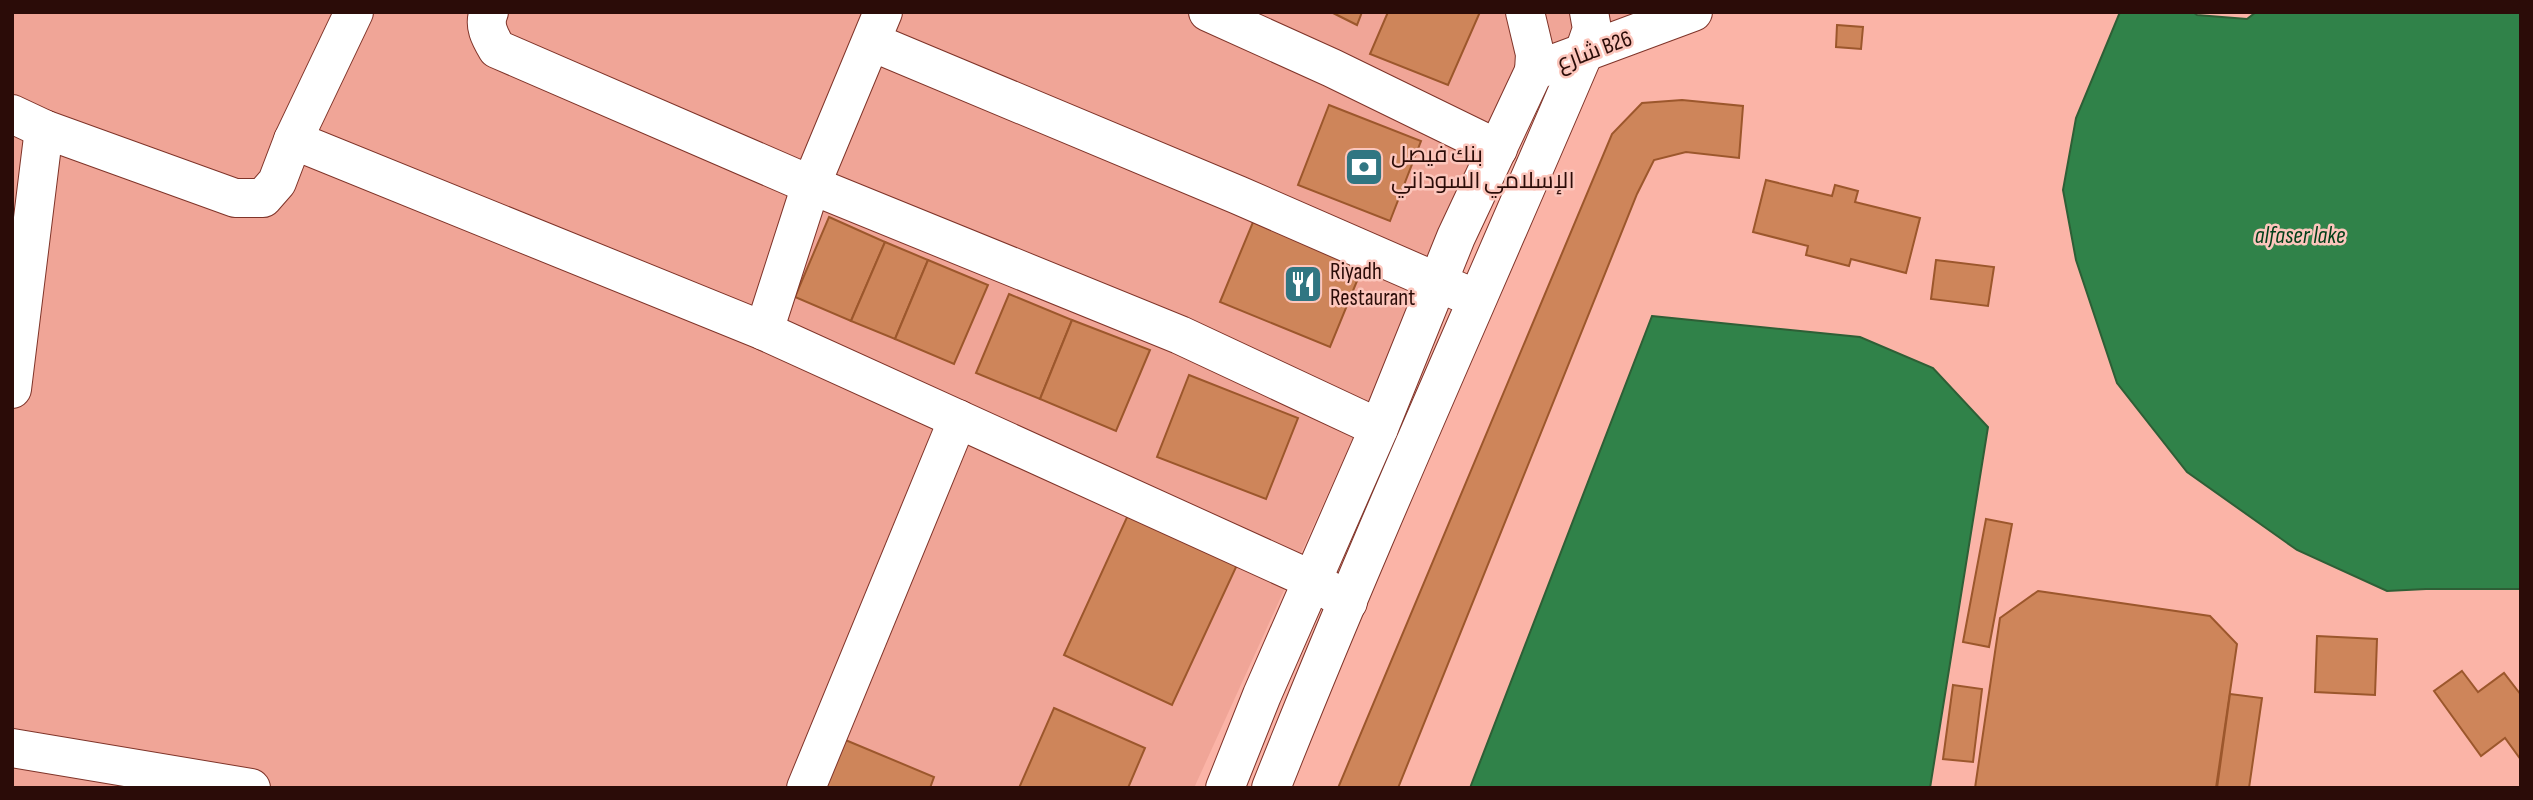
<svg xmlns="http://www.w3.org/2000/svg" width="2533" height="800" viewBox="0 0 2533 800" font-family="'Sofia Sans Condensed',Cairo,sans-serif">
<style>
.built{fill:#f0a597}
.water{fill:#308249;stroke:#2e5f36;stroke-width:2}
.building{fill:#ce855a;stroke:#9c572c;stroke-width:2}
.lines{fill:none;stroke-linecap:round;stroke-linejoin:round}
.minor-casing{stroke:#7f3429;stroke-width:40}
.highway-casing{stroke:#7f3429;stroke-width:40}
.minor{stroke:#fff;stroke-width:38}
.highway{stroke:#fff;stroke-width:38}
.labels{text-anchor:middle;stroke-width:5;stroke-linejoin:round;paint-order:stroke}
.street-label{font-size:23px;fill:#2b0c08;stroke:#fcc6bc}
.poi-label{font-size:23px;fill:#2b0c08;stroke:#fcc6bc;text-anchor:start}
.water-label{font-size:24px;font-style:italic;fill:#003e18;stroke:#fcc6bc}
</style>
<rect width="100%" height="100%" fill="#fbb4a7"/>
<path class="built" d="M12,12h1644l-139,66 -323,710h-1182z"/>
<g class="water">
<path d="M2120,12h73l4,3 50,4 9,-7h265v577h-95l-39,2 -90,-41 -110,-78 -70,-89 -41,-123 -13,-70 13,-72z"/>
<path d="M1652,316l208,21 73,31 55,59 -58,361h-460z"/>
</g>
<g class="building">
<path d="M1331,12h31l-5,13z"/>
<path d="M1388,12h92l-32,73 -78,-31z"/>
<path d="M1837,25l26,2 -2,22 -25,-2z"/>
<path d="M1682,100l61,6 -4,52 -53,-6 -32,8 -17,34 -239,594h-60l274,-654 30,-31z"/>
<path d="M1329,105l92,36 -31,80 -92,-36z"/>
<path d="M1766,180l66,16 3,-11 23,6 -3,11 65,16 -14,55 -55,-14 -2,7 -43,-11 2,-9 -55,-14z"/>
<path d="M1258,210l108,49 -36,88 -110,-45z"/>
<path d="M829,217l56,25 -34,79 -56,-24z"/>
<path d="M885,242l43,18 -33,79 -44,-18z"/>
<path d="M928,260l60,25 -34,79 -59,-25z"/>
<path d="M1936,260l58,7 -6,39 -57,-7z"/>
<path d="M1009,294l63,26 -32,79 -64,-26z"/>
<path d="M1072,320l78,30 -34,81 -76,-32z"/>
<path d="M1189,375l109,43 -32,81 -109,-42z"/>
<path d="M1128,515l109,50 -65,140 -108,-50z"/>
<path d="M1986,519l26,5 -23,123 -26,-5z"/>
<path d="M2038,591l172,25 27,28 -21,144h-241l25,-170z"/>
<path d="M2317,636l60,3 -2,56 -60,-3z"/>
<path d="M2462,671l16,21 26,-19 17,22v65l-16,-22 -24,18 -47,-65z"/>
<path d="M1953,685l29,4 -9,73 -30,-3z"/>
<path d="M2230,694l32,4 -13,90h-32z"/>
<path d="M1054,708l91,40 -17,40h-109z"/>
<path d="M843,739l91,38 -4,11h-108z"/>
</g>
<g class="lines">
<g class="minor-casing">
<g id="minor">
<path d="M489,12c-6,13 1,25 8,37l314,136 369,150 199,93"/>
<path d="M1208,12l124,56 166,81"/>
<path d="M872,42l366,153 222,97"/>
<path d="M12,114l32,15 191,69h28l14,-16 16,-42 61,-128"/>
<path d="M293,140l471,191 548,249 36,22"/>
<path d="M764,331l47,-146 72,-173"/>
<path d="M12,389l32,-260"/>
<path d="M12,748l239,40"/>
<path d="M806,788l152,-369"/>
<path d="M1225,788l37,-93 117,-267 77,-191 78,-166"/>
<path d="M1271,788c98,-247 208,-489 312,-733"/>
</g>
</g>
<g class="highway-casing">
<g id="highway">
<path d="M1525,12l10,42 -1,17 159,-59"/>
<path d="M1583,55l9,-26 -3,-17"/>
</g>
</g>
<use href="#minor" class="minor"/>
<use href="#highway" class="highway"/>
</g>
<defs>
<g id="bank-square" transform="scale(2.0125)"><rect x="-9" y="-9" width="18" height="18" rx="4" fill="#307682" stroke="#fcc6bc"/><path d="M-6-4H6V4H-6ZM0-2.3a2.3 2.3 0 1 0 0 4.6a2.3 2.3 0 1 0 0-4.6Z" fill="#fff"/></g>
<g id="restaurant-square" transform="scale(2.0125)"><rect x="-9" y="-9" width="18" height="18" rx="4" fill="#307682" stroke="#fcc6bc"/><path d="M-5-6h1v4h1v-4h1v4h1v-4h1v5L-1.5 .5V6h-2V.5L-5-1ZM5-6V6H3V1.5H1.5Q1.5-4 5-6Z" fill="#fff"/></g>
</defs>
<g fill-rule="evenodd">
<use href="#bank-square" x="1364" y="167"/>
<use href="#restaurant-square" x="1303" y="284"/>
</g>
<g class="labels">
<g class="street-label">
<text transform="translate(1594 50) rotate(-20)" y="8">شارع B26</text>
</g>
<g class="poi-label">
<text x="1391" y="162">بنك فيصل<tspan x="1391" dy="26">الإسلامي السوداني</tspan></text>
<text x="1330" y="279">Riyadh<tspan x="1330" dy="26">Restaurant</tspan></text>
</g>
<g class="water-label">
<text x="2300" y="243">alfaser lake</text>
</g>
</g>
<rect width="2533" height="800" fill="none" stroke="#2b0c08" stroke-width="28"/>
</svg>
